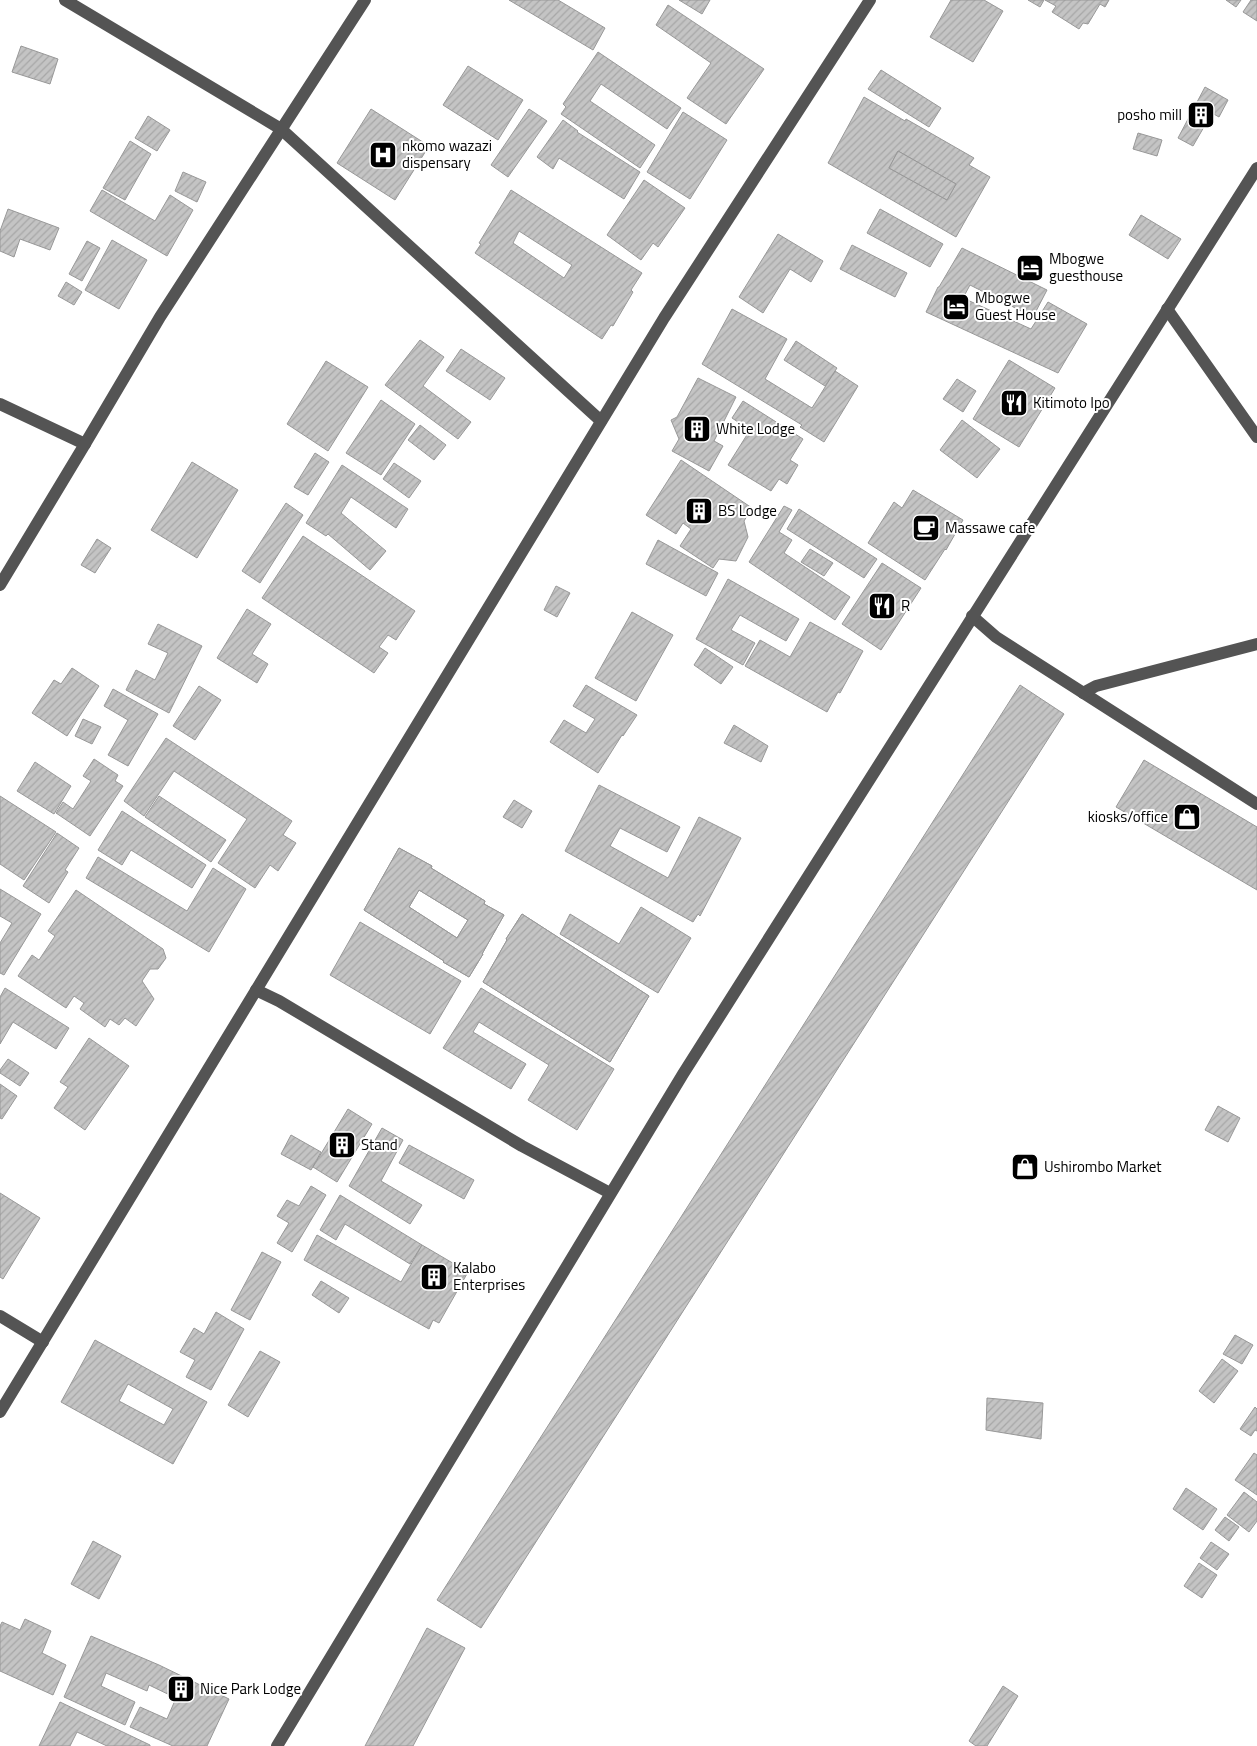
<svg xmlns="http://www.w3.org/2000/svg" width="1257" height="1746" viewBox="0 0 1257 1746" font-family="'Titillium Web',sans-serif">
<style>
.building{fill:url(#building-hatch);stroke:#989898;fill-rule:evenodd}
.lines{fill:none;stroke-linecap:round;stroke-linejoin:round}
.minor{stroke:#545454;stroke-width:12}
.labels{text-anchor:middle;stroke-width:4;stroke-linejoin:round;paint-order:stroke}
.poi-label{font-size:15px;fill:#000;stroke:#fff;text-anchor:start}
</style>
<defs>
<pattern id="building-hatch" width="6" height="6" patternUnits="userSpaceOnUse" patternTransform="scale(1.25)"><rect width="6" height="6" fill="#c4c4c4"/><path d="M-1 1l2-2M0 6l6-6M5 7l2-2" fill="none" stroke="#a7a7a7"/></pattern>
</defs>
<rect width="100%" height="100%" fill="#fff"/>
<g class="building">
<path d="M509,0h49l47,28 -12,22z"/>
<path d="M679,0h31l-8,14z"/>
<path d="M951,0h33l19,11 -30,51 -43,-25z"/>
<path d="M1028,0h16l-4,7z"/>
<path d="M1045,0h64l-4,7 -5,-3 -12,20 -5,-1 -4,6 -27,-17 4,-6z"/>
<path d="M1226,0h15l-5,7z"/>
<path d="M1251,0h6v21l-14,-9z"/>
<path d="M668,5l96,64 -38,55 -39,-26 24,-35 -55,-38z"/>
<path d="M21,46l37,13 -8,25 -38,-12z"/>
<path d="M598,52l83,56 -14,21 -66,-45 -11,17 65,44 -15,23 -79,-54 5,-7 -3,-3z"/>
<path d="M468,66l55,34 -25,40 -55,-35z"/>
<path d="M881,70l60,38 -12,19 -61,-38z"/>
<path d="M1205,87l23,13 -9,17 -7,-4 -19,33 -15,-8z"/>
<path d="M864,97l41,24 1,-2 68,39 -5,7 21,12 -34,60 -128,-74zM898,151l58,33 -9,16 -58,-32z"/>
<path d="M371,109l58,37 -34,54 -58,-37z"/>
<path d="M529,109l18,12 -39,56 -17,-12z"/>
<path d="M683,112l44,28 -37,59 -43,-27z"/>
<path d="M148,116l22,14 -13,21 -22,-13z"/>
<path d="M563,120l15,11 -1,1 63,40 -16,27 -65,-41 -6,11 -16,-12z"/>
<path d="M1138,133l24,7 -5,16 -24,-7z"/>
<path d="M130,141l21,13 -26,46 -22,-12z"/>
<path d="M898,151l58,33 -9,16 -58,-32z"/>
<path d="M183,172l23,10 -9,20 -22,-11z"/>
<path d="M644,180l41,28 -27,39 -5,-4 -12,17 -34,-25z"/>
<path d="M102,190l53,31 15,-26 23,15 -26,46 -77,-45z"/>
<path d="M511,190l131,83 -11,17 2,2 -20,34 -2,-1 -9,14 -127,-86 6,-9 -2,-1zM519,231l53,34 -8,13 -51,-35z"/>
<path d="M8,209l51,19 -9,22 -30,-11 -6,18 -14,-6v-20z"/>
<path d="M880,209l63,35 -13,23 -63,-34z"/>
<path d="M1141,215l40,24 -13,20 -39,-24z"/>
<path d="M778,234l45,27 -12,21 -21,-13 -27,44 -24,-16z"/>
<path d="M112,240l35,20 -28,49 -34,-19z"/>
<path d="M87,241l13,7 -18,33 -13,-7z"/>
<path d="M852,245l55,28 -12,24 -55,-28z"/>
<path d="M962,248l85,42 -14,27 -63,-32 -7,13 68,31 17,-27 39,22 -29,49 -132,-61 12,-25h1z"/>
<path d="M66,282l16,10 -8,13 -16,-9z"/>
<path d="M732,309l55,30 -22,40 47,29 23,-37 23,15 -34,56 -24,-15 2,-2 -100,-61z"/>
<path d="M420,340l24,17 -21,29 48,36 -13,17 -73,-54z"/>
<path d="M796,341l41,27 -12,18 -41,-26z"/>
<path d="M461,349l44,29 -15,22 -44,-29z"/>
<path d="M1009,360l46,28 -36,59 -46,-28z"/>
<path d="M326,361l42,26 -40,64 -41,-27z"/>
<path d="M698,378l38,19 -22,44 9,5 -14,25 -37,-20 7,-12 -8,-19 6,-3z"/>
<path d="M957,379l19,12 -13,21 -20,-13z"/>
<path d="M381,400l34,24 -34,51 -35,-22z"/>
<path d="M743,401l60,38 -13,21 8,5 -11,19 -8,-5 -8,12 -43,-26 22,-35 -18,-12z"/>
<path d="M962,420l38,29 -23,29 -37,-28z"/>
<path d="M420,425l26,20 -12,15 -26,-20z"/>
<path d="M315,453l14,9 -21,33 -14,-8z"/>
<path d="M681,460l71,48 -8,13 4,16 -12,24 -17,-2 -6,9 -33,-22 11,-17 -8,-6 -7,11 -30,-19z"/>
<path d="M192,462l46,28 -41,68 -46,-28z"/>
<path d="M394,463l27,18 -12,17 -26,-19z"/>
<path d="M342,465l66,44 -12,19 -45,-31 -10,16 45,38 -16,19 -42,-36 -2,2 -20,-13z"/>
<path d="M913,490l50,30 -17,30 -1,-1 -20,31 -57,-37 26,-41 8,6z"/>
<path d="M286,503l17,12 -43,68 -18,-12z"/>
<path d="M784,506l8,4 -13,22 13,8 -8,13 66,44 -15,23 -86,-58z"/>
<path d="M799,509l78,50 -13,19 -77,-49z"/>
<path d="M303,536l112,75 -19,29 -8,-5 -9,12 9,6 -14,20 -112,-75z"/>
<path d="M97,539l14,9 -16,25 -14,-8z"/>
<path d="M658,540l60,33 -12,23 -60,-32z"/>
<path d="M810,549l23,14 -9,13 -23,-14z"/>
<path d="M882,563l39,25 -40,62 -39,-26z"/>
<path d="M728,579l71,40 -13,22 -46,-26 -9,15 24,13 -12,22 -47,-26z"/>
<path d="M556,586l14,7 -13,24 -13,-7z"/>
<path d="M247,609l24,15 -19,30 16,10 -11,19 -40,-25z"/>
<path d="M632,612l41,23 -37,66 -41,-23z"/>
<path d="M810,622l53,29 -23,42 -2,-1 -11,20 -82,-46 15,-26 30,17z"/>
<path d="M158,624l44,22 -33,67 -43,-23 10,-20 19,10 13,-27 -20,-9z"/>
<path d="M705,648l28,19 -12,17 -27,-19z"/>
<path d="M72,668l27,18 -32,50 -35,-23 22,-33 7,4z"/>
<path d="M586,685l51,30 -14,21 -1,-1 -24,38 -48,-31 14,-22 22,13 9,-14 -22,-13z"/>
<path d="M1020,685l44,29 -583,914 -44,-28z"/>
<path d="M199,686l22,14 -26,40 -22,-14z"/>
<path d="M113,689l45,25 -30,52 -20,-11 20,-35 -24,-14z"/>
<path d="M83,719l18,8 -9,17 -17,-8z"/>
<path d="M734,725l34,21 -7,16 -37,-19z"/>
<path d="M166,738l126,83 -9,14 13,8 -18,28 -8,-6 -15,23 -37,-25 29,-44 -73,-48 -30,45 -20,-15z"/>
<path d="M94,759l24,16 -3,6 8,5 -33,50 -34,-23 7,-11 10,7 18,-28 -8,-5z"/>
<path d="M1144,760l113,67v63l-141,-83z"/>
<path d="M35,762l36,24 -17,28 -37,-23z"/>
<path d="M599,785l81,42 -13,25 -47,-24 -10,18 58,32 31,-61 42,21 -41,78 -2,-2 -5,8 -128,-71z"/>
<path d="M0,796l56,36 -32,48 -24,-16z"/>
<path d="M159,796l67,44 -15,22 -66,-45z"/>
<path d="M514,800l18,11 -10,17 -19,-11z"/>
<path d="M122,811l84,54 -14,23 -61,-38 -9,15 -24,-15z"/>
<path d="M57,833l22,15 -14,22 3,2 -19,31 -26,-17z"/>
<path d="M399,848l33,18 -1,2 54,33 -1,3 20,11 -22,39h1l-14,23 -26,-15 1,-1 -80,-51zM419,890l49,30 -11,18 -48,-31z"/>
<path d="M399,848l33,18 -1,2 54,33 -1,3 20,11 -22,39h1l-14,23 -26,-15 1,-1 -80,-51zM419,890l49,30 -11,18 -48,-31z"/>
<path d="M98,857l89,54 26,-43 33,21 -37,63 -123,-74z"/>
<path d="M0,889l41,25 -37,61 -4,-2v-30l12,-20 -12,-7z"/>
<path d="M76,890l87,59 3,9 -8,11h-8l-8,12 12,18 -18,27 -11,-8 -6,7 -9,-6 -5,8 -25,-18 4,-6 -10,-7 -8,12 -48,-32 14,-21 7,5 16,-24 -7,-5z"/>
<path d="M641,907l50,31 -33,55 -98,-59 10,-20 49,30z"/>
<path d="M522,914l127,82 -39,66 -127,-80 24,-42 -1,-1z"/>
<path d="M522,914l127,82 -39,66 -127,-80 24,-42 -1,-1z"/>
<path d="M360,922l101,59 -31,53 -100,-59z"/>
<path d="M5,988l64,40 -13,21 -43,-27 -13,22v-47z"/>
<path d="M481,988l133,81 -37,61 -49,-30 21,-35 -70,-43 -6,10 53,32 -15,25 -68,-41z"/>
<path d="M89,1038l40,28 -44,64 -31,-22 14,-21 -8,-5z"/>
<path d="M8,1059l21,14 -9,13 -20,-13v-3z"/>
<path d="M0,1084l17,12 -15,23 -2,-1z"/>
<path d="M1218,1106l22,12 -12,24 -23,-12z"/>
<path d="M348,1109l24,15 -35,58 -24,-15z"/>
<path d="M382,1128l21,12 -22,41 41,24 -12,19 -61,-38z"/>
<path d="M291,1135l30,17 -10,18 -30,-16z"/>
<path d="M409,1145l65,35 -10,19 -65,-36z"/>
<path d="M311,1186l15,9 -34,57 -15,-9 12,-20 -12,-7 10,-16 12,6z"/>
<path d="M0,1193l40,25 -37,61 -3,-2z"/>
<path d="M340,1195l82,50 -12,19 -65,-40 -9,16 -16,-10z"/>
<path d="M317,1235l84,47 21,-37 46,27 -29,51 -6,-3 -4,9 -125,-69z"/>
<path d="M262,1252l19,10 -31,58 -19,-10z"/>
<path d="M321,1281l28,17 -10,15 -27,-18z"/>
<path d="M216,1312l28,17 -33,61 -25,-13 9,-17 -15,-8 14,-24 10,6z"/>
<path d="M1235,1335l18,10 -11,19 -19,-10z"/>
<path d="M95,1340l112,62 -34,62 -112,-62zM128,1384l45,25 -9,16 -45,-24z"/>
<path d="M260,1351l20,11 -32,55 -20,-12z"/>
<path d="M1222,1359l16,12 -24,32 -15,-12z"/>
<path d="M987,1398l56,5 -2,36 -55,-9z"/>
<path d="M1255,1407l2,2v22l-2,-1 -4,6 -11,-7z"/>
<path d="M1254,1453l3,2v40l-22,-15z"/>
<path d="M1186,1488l31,21 -14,21 -30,-21z"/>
<path d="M1244,1492l13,10v19l-8,11 -22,-17z"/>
<path d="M1225,1517l14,10 -10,14 -14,-11z"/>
<path d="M93,1541l28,15 -22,43 -28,-15z"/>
<path d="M1211,1542l18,12 -12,16 -17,-12z"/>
<path d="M1199,1563l18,12 -15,23 -18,-12z"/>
<path d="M25,1619l26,12 -9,22 24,12 -13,30 -53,-24v-45l2,-4 18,8z"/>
<path d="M427,1628l38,20 -52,98h-48z"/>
<path d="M91,1636l68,29 70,34 -22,47h-34l-43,-19 10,-20 27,12 9,-21 -27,-13 -2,6 -41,-18 -5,13 34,16 -10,23 -61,-28z"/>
<path d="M1003,1686l15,10 -31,50h-11l-7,-5z"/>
<path d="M60,1702l90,43v1h-43l-30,-14 -7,14h-31z"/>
</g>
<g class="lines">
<g class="minor">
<path d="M65,0l216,129 320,292"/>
<path d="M1167,309l90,128"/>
<path d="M0,404l85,40"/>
<path d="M0,585l85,-141 75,-127 205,-317"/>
<path d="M972,616l24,21 261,167"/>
<path d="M1083,693l13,-7 161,-42"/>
<path d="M256,990l23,11 243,145 88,47"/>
<path d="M0,1316l43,26"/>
<path d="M0,1412l664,-1094 206,-318"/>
<path d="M277,1746l406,-672 574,-906"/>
</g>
</g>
<defs>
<g id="building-square" transform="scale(1.4375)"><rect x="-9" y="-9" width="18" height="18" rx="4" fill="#000" stroke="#fff"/><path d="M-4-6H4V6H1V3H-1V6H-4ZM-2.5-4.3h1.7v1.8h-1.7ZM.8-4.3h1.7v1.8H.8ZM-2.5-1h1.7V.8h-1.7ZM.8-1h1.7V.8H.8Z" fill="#fff"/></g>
<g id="hospital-square" transform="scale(1.4375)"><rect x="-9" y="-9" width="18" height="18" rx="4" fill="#000" stroke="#fff"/><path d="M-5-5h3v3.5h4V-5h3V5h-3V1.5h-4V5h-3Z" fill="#fff"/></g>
<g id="hotel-square" transform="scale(1.4375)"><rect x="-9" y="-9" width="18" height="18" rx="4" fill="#000" stroke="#fff"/><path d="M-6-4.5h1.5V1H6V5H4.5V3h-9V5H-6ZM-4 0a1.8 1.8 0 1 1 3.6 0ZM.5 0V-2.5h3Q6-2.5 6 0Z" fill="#fff"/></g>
<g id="restaurant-square" transform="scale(1.4375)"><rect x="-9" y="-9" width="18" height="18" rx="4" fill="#000" stroke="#fff"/><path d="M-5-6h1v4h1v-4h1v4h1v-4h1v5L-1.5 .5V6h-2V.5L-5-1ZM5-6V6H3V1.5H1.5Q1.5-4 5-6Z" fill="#fff"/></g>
<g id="cafe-square" transform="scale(1.4375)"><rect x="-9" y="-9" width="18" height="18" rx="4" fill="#000" stroke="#fff"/><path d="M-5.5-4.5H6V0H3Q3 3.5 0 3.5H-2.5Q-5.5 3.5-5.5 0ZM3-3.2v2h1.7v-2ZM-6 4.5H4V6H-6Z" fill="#fff"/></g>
<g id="shop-square" transform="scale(1.4375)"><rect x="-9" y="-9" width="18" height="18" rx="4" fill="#000" stroke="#fff"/><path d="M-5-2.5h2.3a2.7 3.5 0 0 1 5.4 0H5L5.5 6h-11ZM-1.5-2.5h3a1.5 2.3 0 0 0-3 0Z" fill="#fff"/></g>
</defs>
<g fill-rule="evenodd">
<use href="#building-square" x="1201" y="115"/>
<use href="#hospital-square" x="383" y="155"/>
<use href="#hotel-square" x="1030" y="268"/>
<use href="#hotel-square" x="956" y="307"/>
<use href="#restaurant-square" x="1014" y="403"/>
<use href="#building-square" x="697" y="429"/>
<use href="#building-square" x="699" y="511"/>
<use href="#cafe-square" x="926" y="528"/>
<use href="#restaurant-square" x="882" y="606"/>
<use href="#shop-square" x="1187" y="817"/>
<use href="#building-square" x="342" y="1145"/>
<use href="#shop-square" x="1025" y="1167"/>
<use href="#building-square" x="434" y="1277"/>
<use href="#building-square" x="181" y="1689"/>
</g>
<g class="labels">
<g class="poi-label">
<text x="1182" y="120" text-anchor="end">posho mill</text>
<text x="402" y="151">nkomo wazazi<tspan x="402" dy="17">dispensary</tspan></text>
<text x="1049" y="264">Mbogwe<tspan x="1049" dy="17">guesthouse</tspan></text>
<text x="975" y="303">Mbogwe<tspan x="975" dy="17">Guest House</tspan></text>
<text x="1033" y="408">Kitimoto Ipo</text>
<text x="716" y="434">White Lodge</text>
<text x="718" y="516">BS Lodge</text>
<text x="945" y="533">Massawe cafe</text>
<text x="901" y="611">R</text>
<text x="1168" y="822" text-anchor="end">kiosks/office</text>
<text x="361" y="1150">Stand</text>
<text x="1044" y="1172">Ushirombo Market</text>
<text x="453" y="1273">Kalabo<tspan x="453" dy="17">Enterprises</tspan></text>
<text x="200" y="1694">Nice Park Lodge</text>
</g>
</g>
</svg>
